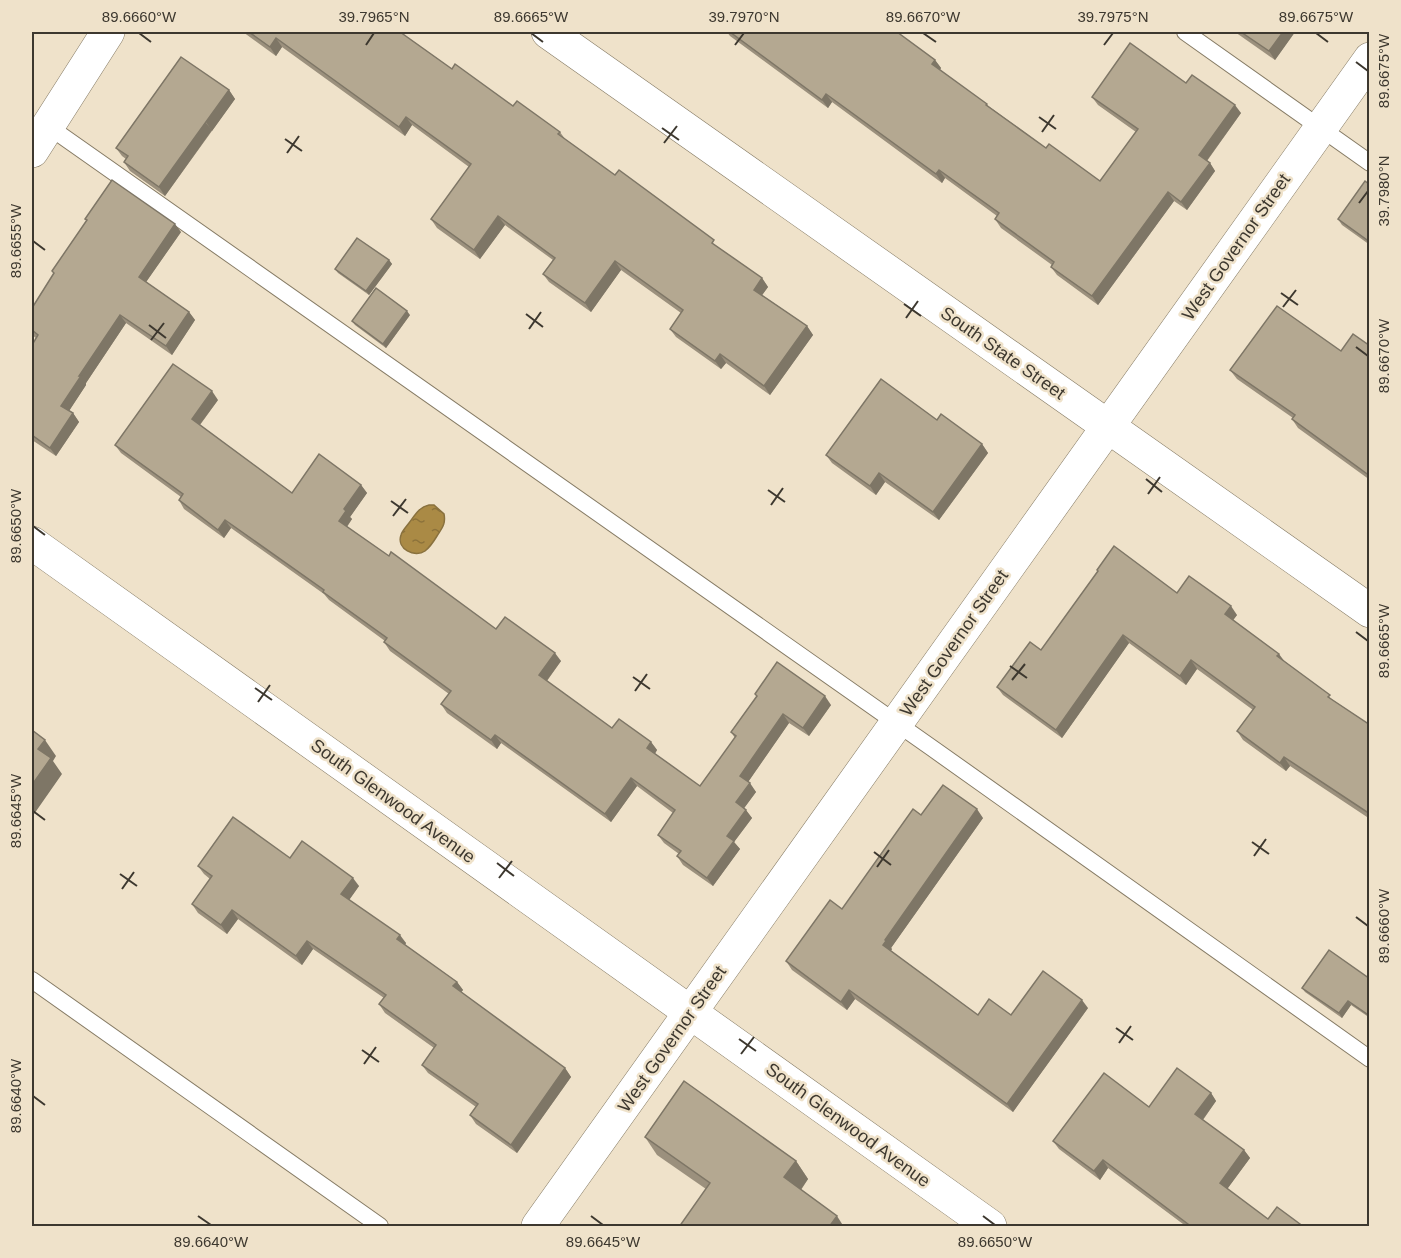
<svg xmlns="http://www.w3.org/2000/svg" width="1401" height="1258" viewBox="0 0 1401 1258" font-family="Arial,sans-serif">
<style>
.water{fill:url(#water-ripples);stroke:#89713e;stroke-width:1.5}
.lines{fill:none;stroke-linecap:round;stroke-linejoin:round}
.lane-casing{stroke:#867b65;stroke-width:18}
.street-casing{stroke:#867b65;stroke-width:34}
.lane{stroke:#fff;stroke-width:16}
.street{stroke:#fff;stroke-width:33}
.wall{fill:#9b907d}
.shaded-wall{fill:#7e7666}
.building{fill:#b4a891;stroke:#7e7666;stroke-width:1.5}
.ticks{fill:none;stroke:#3d382f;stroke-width:2}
.labels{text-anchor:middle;stroke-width:5;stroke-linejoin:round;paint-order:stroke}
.street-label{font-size:18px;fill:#3d382f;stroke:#efe2ca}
.neatline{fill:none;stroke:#3d382f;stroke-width:2}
.ticks-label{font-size:15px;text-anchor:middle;fill:#3d382f}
</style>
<defs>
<pattern id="water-ripples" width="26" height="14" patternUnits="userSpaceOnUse" patternTransform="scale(1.5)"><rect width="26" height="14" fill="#aa8a45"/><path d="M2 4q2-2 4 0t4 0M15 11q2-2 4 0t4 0" fill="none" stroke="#8c723a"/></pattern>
</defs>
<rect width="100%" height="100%" fill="#efe2ca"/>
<path class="water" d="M429,505h5l10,9c2,10 -2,14 -7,22 -3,5 -7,11 -12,15 -10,7 -29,-2 -24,-16 1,-4 5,-8 8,-12 6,-8 10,-16 20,-18z"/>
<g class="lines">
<g class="lane-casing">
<g id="lane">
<path d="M1185,32l185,131"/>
<path d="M48,126l884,622 438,311"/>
<path d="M32,980l348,246"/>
</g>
</g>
<g class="street-casing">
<g id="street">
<path d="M548,32l822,579"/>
<path d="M32,151l76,-119"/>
<path d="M32,543l958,683"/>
<path d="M538,1226l832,-1167"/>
</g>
</g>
<use href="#lane" class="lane"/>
<use href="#street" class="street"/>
</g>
<g class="wall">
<path d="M243,32h157l52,37 61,37 47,26 5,7 50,36 147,103 6,9 -6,8 45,31 6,9 -43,60 -44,-32 -5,6 -45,-32 -6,-8 11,-16 -60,-43 -30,42 -42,-30 -6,-8 10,-14 -48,-35 -25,34 -43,-31 -6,-9 38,-52 -57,-42 -7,11 -123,-89 -6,9z"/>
<path d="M727,32h170l38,28 6,8 -1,2 50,37 56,41 54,33 36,-49 -38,-27 -6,-8 94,-14 55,30 -34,48 3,2 5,8 -28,39 -13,-9 -76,104 -41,-30 -6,-8 1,-2 -51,-37 -6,-9 2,-3 -52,-38 -3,5 -110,-81 -4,6 -98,-72z"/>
<path d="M1235,32h60l-20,28z"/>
<path d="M229,90l6,9 -70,97 -35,-25 -6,-9 2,-3 -4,-3 -6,-8z"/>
<path d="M1370,185v60l-28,-20 -4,-6z"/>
<path d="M85,219l96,13 -35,50 43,30 6,8 -23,35 -46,-32 -40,60v2l-17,26 4,2 6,9 -23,34 -24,-16v-95l4,-7 -4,-3v-27l22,-34 -2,-3 35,-50z"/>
<path d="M389,260l3,4 -23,31 -31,-22 -3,-4z"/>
<path d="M410,315l-24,33 -31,-23 -3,-4z"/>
<path d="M1370,346v134l-72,-52 -6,-9 1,-1 -56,-39 -7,-9z"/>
<path d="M218,400l-18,25 92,68 69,-8 6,8 -17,24 2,2 -5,8 42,29 107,73 65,32 -14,20 65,47 39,14 6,8 -2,4 45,32 35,-48 -4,-6 26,-36 -2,-2 76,11 -22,31 -20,-13 -41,59 8,10 -12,16 8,10 -18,24 6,7 -27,37 -30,-21 -6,-9 2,-2 -15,-11 -6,-8 15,-22 -36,-27 -26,36 -110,-79 -4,6 -50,-36 -6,-9 8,-10 -59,-43 -6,-9 1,-1 -56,-41 -5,-6 -93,-66 -7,10 -40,-29 -5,-9 2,-3 -60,-44 -6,-8z"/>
<path d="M937,420l45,24 6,9 -49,67 -54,-38 -9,13 -44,-32 -6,-8z"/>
<path d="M1097,570l80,23 60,22 -4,5 100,80 37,25v94l-80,-53 -4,5 -43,-31 -6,-9 16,-21 -56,-41 -11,16 -57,-42 -67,95 -59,-43 -6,-8 44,-37 57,-79z"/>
<path d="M921,815l62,3 -92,130 1,1 -1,2 87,64h33l77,-7 -75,104 -158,-113 -8,11 -55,-40 -6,-9 56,-52z"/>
<path d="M290,858l69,28 -10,14 57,43 -1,2 52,37 6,8 -2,2 104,76 6,9 -54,76 -41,-29 -6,-9 6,-8 -48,-34 -6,-8 12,-17 -49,-35 -6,-9 5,-6 -71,-49 -11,16 -64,-46 -11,15 -29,-21 -6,-9 18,-25 -6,-5 -6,-8z"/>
<path d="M1370,979v39l-19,-13 -9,13 -37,-26 -3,-4z"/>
<path d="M1211,1093l5,8 -13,19 41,30 6,8 -23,31 41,30 36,8h-117l-79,-59 -8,12 -41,-31 -6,-8 96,-34z"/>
<path d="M645,1137l151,24 12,18 -7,11 -95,-1 -49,-34z"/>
</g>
<g class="shaded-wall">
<path d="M1283,32h12l-20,28 -6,-9z"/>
<path d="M276,38l6,9 -6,9 -6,-9z"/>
<path d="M935,60l6,8 -3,4 -6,-8z"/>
<path d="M229,90l6,9 -23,32 -6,-9z"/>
<path d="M826,94l6,8 -4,6 -6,-8z"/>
<path d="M1235,105l6,8 -36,50 -6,-8z"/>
<path d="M406,117l6,8 -7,11 -6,-9z"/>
<path d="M205,122l7,8 -47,66 -6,-9z"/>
<path d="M1210,163l5,8 -28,39 -6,-8z"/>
<path d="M939,170l6,8 -3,5 -6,-9z"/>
<path d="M1168,192l6,9 -76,104 -6,-9z"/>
<path d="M498,216l7,9 -25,34 -6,-9z"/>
<path d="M175,224l6,8 -37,53 -5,-8z"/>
<path d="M389,260l3,4 -23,31 -3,-4z"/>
<path d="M615,261l6,9 -30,42 -6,-9z"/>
<path d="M762,278l6,9 -8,11 -6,-8z"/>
<path d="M407,311l3,4 -24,33 -3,-4z"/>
<path d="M189,312l6,8 -23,35 -6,-9z"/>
<path d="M120,315l6,8 -40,60v2l-19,29 -6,-8 18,-30z"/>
<path d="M807,326l6,9 -43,60 -6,-9z"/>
<path d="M720,354l6,9 -5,6 -6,-8z"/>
<path d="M212,391l6,9 -20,27 -6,-8z"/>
<path d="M73,413l6,9 -23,34 -6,-8z"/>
<path d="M982,444l6,9 -49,67 -6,-8z"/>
<path d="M879,473l6,9 -9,13 -6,-9z"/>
<path d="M361,485l6,8 -17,24 2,2 -7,10 -6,-8 5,-12z"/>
<path d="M225,520l6,8 -7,10 -6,-8z"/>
<path d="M1231,606l6,9 -6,8 -6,-9z"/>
<path d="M1123,635l6,8 -67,95 -6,-8z"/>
<path d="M555,653l6,8 -16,22 -6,-8z"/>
<path d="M1279,654l6,8 -8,-6z"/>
<path d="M1191,660l6,9 -11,16 -6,-9z"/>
<path d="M825,696l6,9 -22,31 -6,-8z"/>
<path d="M783,714l6,9 -43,62 -6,-9z"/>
<path d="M495,735l6,8 -4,6 -6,-9z"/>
<path d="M45,740l11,16 -3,5 9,13 -30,43v-32l6,-36z"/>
<path d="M651,742l6,8 -4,6 -6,-8z"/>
<path d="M1284,757l6,9 -4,5 -6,-8z"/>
<path d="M631,778l6,8 -26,36 -6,-8z"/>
<path d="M750,783l6,9 -14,19 -6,-9z"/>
<path d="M977,809l6,9 -92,130 1,1 -3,4 -6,-8 2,-5z"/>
<path d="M746,810l6,8 -18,24 6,7 -27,37 -6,-8 20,-42z"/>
<path d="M353,878l6,8 -12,17 -6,-9z"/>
<path d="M232,910l6,9 -11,15 -6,-9z"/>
<path d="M400,935l6,8 -3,5 -6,-9z"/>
<path d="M307,941l6,8 -11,16 -6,-9z"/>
<path d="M457,982l6,8 -4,5 -6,-9z"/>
<path d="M849,990l6,9 -8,11 -6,-8z"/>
<path d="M1082,1000l6,8 -75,104 -6,-8z"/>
<path d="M1348,1001l3,4 -9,13 -3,-5z"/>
<path d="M565,1068l6,9 -54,76 -6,-8z"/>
<path d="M1211,1093l5,8 -15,21 -6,-8z"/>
<path d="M1244,1150l6,8 -25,34 -5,-9z"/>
<path d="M1103,1160l5,8 -8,12 -6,-9z"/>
<path d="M796,1161l12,18 -11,16 -13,-18z"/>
<path d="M837,1216l7,11h-15z"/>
</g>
<g class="building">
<path d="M249,32h151l52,37 3,-5 58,42 4,-5 43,31 -2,2 57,41 4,-5 95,70 -2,3 50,35 -8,12 53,36 -43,60 -44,-32 -5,7 -45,-32 13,-19 -68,-49 -30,42 -42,-29 12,-16 -57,-42 -24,34 -43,-31 40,-55 -65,-47 -7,10 -123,-89 -6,9z"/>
<path d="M730,32h167l38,28 -3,4 55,40 -1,1 60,43 3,-4 51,37 38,-52 -46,-32 38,-54 56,40 6,-8 43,30 -36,50 11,8 -29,39 -13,-10 -76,104 -41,-29 3,-5 -59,-43 4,-6 -60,-43 -3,4 -110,-80 -4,6z"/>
<path d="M1241,32h42l-14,19z"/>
<path d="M181,57l48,33 -70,97 -35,-25 4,-6 -12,-8z"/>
<path d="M112,180l63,44 -36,53 50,35 -23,34 -46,-31 -41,61h2l-20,30 12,7 -23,35 -18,-13v-90l6,-10 -6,-5v-22l22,-35 -2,-2 35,-51 -2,-1z"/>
<path d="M1365,181l5,4v57l-32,-23z"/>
<path d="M357,238l32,22 -23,31 -31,-22z"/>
<path d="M376,288l31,23 -24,33 -31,-23z"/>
<path d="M1277,306l64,45 12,-17 17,12v130l-78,-57 3,-4 -65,-45z"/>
<path d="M173,364l39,27 -20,28 100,74 27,-39 42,31 -17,24 2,2 -7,10 50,35 2,-4 105,77 9,-12 50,36 -16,22 73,53 7,-9 32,23 -4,6 53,38 36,-50 -5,-4 26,-36 -2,-2 22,-32 48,34 -22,32 -20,-14 -43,62 10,7 -14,19 10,8 -19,26 7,5 -27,37 -30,-22 4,-5 -23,-16 17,-25 -44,-32 -26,36 -110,-79 -4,5 -50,-36 10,-13 -67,-49 3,-4 -64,-46 1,-2 -99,-70 -7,10 -39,-30 4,-6 -68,-49z"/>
<path d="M881,379l56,41 4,-6 41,30 -49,68 -54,-39 -9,13 -44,-31z"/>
<path d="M1114,546l63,47 12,-17 42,30 -6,8 54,40 -2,2 53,39 -2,2 42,28v89l-86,-57 -4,6 -43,-32 18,-24 -64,-47 -11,16 -57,-41 -67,95 -59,-43 33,-45 11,8 57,-79 -1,-1z"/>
<path d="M32,730l13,10 -7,9 13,9 -19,27z"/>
<path d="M943,785l34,24 -92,131 1,1 -3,4 95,70 11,-16 22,16 32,-44 39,29 -75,104 -158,-114 -8,12 -55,-41 44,-61 12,9 71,-100 8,6z"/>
<path d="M233,817l57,41 12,-17 51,37 -12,16 59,41 -3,4 60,43 -4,4 112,82 -54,77 -41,-30 8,-11 -56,-39 14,-20 -57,-41 7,-9 -79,-54 -11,15 -64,-46 -11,15 -29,-21 20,-28 -14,-10z"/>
<path d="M1329,950l41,29v37l-22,-15 -9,12 -37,-25z"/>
<path d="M1177,1068l34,25 -16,21 49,36 -24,33 48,36 9,-12 27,20h-112l-89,-67 -9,11 -41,-30 51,-68 45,34z"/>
<path d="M684,1081l112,80 -12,16 53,39 -8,11h-150l31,-44 -65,-46z"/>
</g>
<path class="ticks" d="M139,33l12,9M531,33l12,9M923,33l13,9M1316,33l12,9M366,45l8,-12M735,45l9,-12M1104,45l9,-12M1356,62l12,9M1039,117l17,12M662,128l17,12M1042,132l12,-17M285,139l17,12M664,143l13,-17M287,153l12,-17M1359,203l9,-12M33,241l12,9M1281,293l17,12M904,304l17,12M1283,307l13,-17M526,314l17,13M906,318l12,-17M149,325l17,13M529,329l12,-17M151,340l13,-17M1356,347l12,9M1146,479l16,13M768,490l17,12M1148,494l12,-17M391,501l17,12M771,505l12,-17M393,516l13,-17M33,526l12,9M1356,632l12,9M1010,666l17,12M633,677l17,12M1012,680l13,-16M255,688l17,12M635,691l12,-17M258,702l12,-17M33,811l12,9M1252,842l17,12M874,852l17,13M1254,856l12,-17M497,863l17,13M877,867l12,-17M120,874l17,12M499,878l13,-17M122,889l12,-17M1356,917l12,9M1116,1028l17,12M739,1039l17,12M1119,1043l12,-17M362,1050l17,12M741,1054l13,-17M364,1064l12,-17M33,1096l12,9M198,1216l13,9M591,1216l12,9M983,1216l12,9"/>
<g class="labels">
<g class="street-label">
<text transform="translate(1236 247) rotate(-55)" y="6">West Governor Street</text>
<text transform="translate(1003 353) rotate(35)" y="6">South State Street</text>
<text transform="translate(954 643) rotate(-55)" y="6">West Governor Street</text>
<text transform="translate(393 801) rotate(36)" y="6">South Glenwood Avenue</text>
<text transform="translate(672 1039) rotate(-55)" y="6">West Governor Street</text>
<text transform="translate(848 1125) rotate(36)" y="6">South Glenwood Avenue</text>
</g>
</g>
<rect width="1401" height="1258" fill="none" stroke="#efe2ca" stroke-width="66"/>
<rect x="33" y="33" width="1335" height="1192" class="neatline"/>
<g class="ticks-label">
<text x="139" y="22">89.6660°W</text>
<text x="374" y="22">39.7965°N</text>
<text x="531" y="22">89.6665°W</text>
<text x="744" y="22">39.7970°N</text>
<text x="923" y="22">89.6670°W</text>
<text x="1113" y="22">39.7975°N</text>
<text x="1316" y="22">89.6675°W</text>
<text transform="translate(1384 71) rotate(-90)" y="5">89.6675°W</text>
<text transform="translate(1384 191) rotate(-90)" y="5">39.7980°N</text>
<text transform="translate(16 241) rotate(-90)" y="5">89.6655°W</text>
<text transform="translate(1384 356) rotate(-90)" y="5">89.6670°W</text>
<text transform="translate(16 526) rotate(-90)" y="5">89.6650°W</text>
<text transform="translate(1384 641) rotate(-90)" y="5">89.6665°W</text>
<text transform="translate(16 811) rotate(-90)" y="5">89.6645°W</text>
<text transform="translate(1384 926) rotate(-90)" y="5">89.6660°W</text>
<text transform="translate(16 1096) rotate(-90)" y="5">89.6640°W</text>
<text x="211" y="1247">89.6640°W</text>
<text x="603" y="1247">89.6645°W</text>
<text x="995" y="1247">89.6650°W</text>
</g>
</svg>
